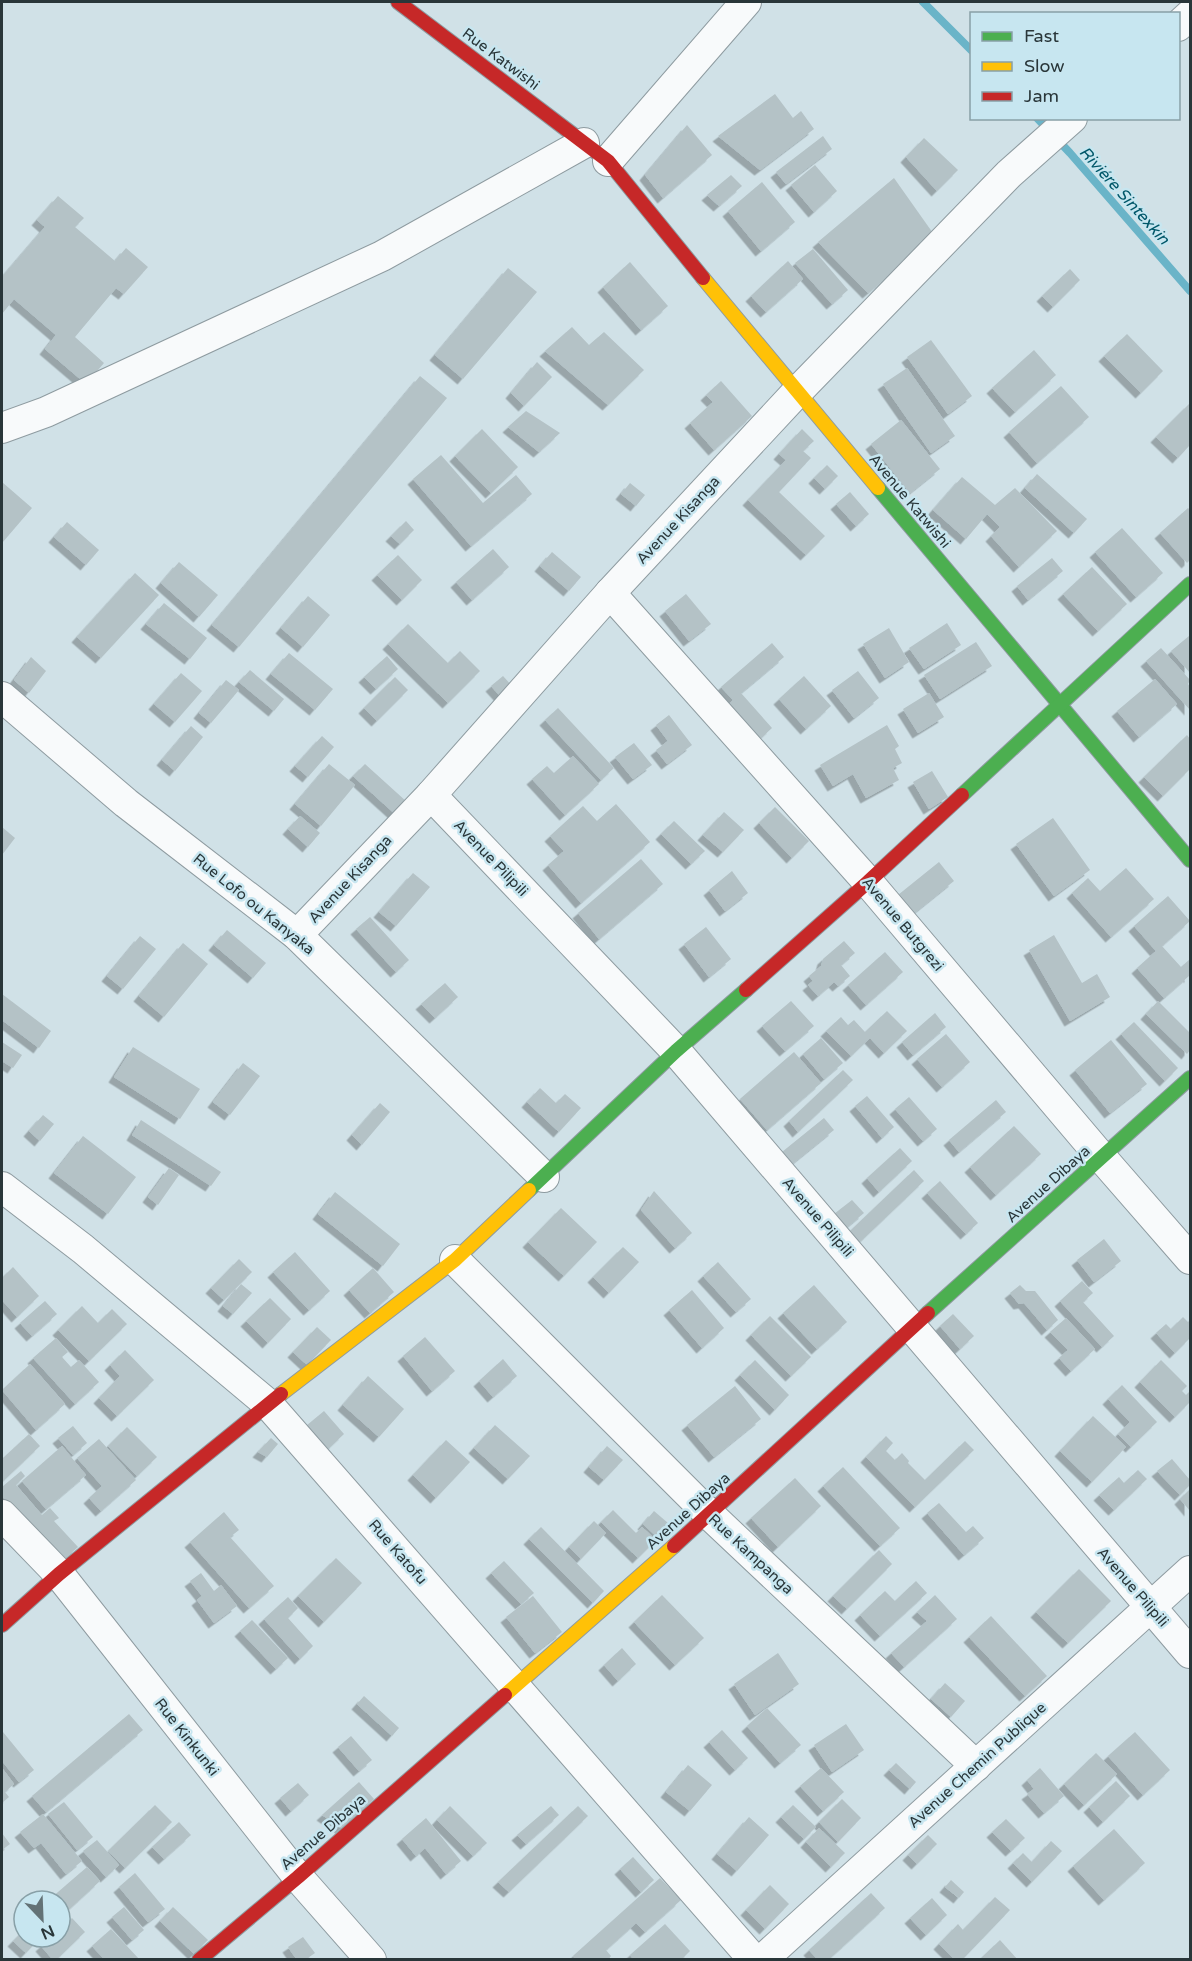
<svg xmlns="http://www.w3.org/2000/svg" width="1192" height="1961" viewBox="0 0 1192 1961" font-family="'Varela Round',sans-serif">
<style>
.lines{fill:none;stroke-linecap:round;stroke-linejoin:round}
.stream{stroke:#6ab4c8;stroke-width:8}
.building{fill:#b4c2c6;filter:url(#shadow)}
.street-casing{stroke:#8e9ba0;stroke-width:32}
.fast-casing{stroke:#8e9ba0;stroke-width:16}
.slow-casing{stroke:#8e9ba0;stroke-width:16}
.jam-casing{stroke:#8e9ba0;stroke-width:16}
.street{stroke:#f8fafb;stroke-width:30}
.fast{stroke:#4caf50;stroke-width:14}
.slow{stroke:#ffc107;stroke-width:14}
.jam{stroke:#c62828;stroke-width:14}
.labels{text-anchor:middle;stroke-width:5;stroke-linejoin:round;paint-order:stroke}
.street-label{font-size:15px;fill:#293639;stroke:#c7e6f0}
.water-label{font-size:16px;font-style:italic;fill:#005769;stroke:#c7e6f0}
</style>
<defs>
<filter id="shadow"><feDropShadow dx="-5.5" dy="5.5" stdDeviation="0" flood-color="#0004"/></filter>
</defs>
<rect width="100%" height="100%" fill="#d0e1e7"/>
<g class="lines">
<g class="stream">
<path d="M923,2l49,49"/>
<path d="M1037,118l33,35 120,138"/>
</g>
</g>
<g class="building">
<path d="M775,94l18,24 8,-7 13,18 -54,41 -42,-34z"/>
<path d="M687,125l25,30 -49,43 -18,-23z"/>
<path d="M823,136l9,13 -46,35 -10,-12z"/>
<path d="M924,138l34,32 -21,21 -31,-34z"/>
<path d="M815,165l22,26 -23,21 -23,-27z"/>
<path d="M731,175l11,11 -23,20 -12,-11z"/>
<path d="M894,178l41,58 -67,57 -50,-51z"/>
<path d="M762,182l33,40 -34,29 -33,-40z"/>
<path d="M58,196l26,22 -9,9 40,34 11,-13 22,19 -24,27 -8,-6 -41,49 29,26 -18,21 -41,-35 11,-14 -42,-36 -12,15v-39l1,1 42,-49 -8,-7z"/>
<path d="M813,249l35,41 -16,14 -37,-41z"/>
<path d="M788,261l15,18 -37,33 -15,-16z"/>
<path d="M630,262l38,44 -27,24 -38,-43z"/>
<path d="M508,268l29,24 -74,87 -28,-24z"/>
<path d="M1070,269l10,11 -27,27 -11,-11z"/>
<path d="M572,327l17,18 15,-13 40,38 -36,35 -63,-54z"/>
<path d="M1127,334l36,37 -22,22 -37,-37z"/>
<path d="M931,340l41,56 -24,18 -41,-57z"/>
<path d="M1034,350l22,25 -41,37 -23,-24z"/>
<path d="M537,362l15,15 -28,29 -13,-13z"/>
<path d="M907,368l48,68 -24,17 -48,-69z"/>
<path d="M420,376l27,22 -208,249 -27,-22z"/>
<path d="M721,381l31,35 -38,34 -24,-27 23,-21 -7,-7z"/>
<path d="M1061,386l28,31 -52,46 -28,-31z"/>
<path d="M1190,403v42l-12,13 -22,-21z"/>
<path d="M526,411l34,22 -21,19 -31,-25z"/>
<path d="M901,420l39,49 -30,24 -39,-49z"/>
<path d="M482,429l36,38 -27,26 -36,-37z"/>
<path d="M802,429l12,12 -11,10 8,7 -32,34 46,44 -19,19 -58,-55 38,-40 -7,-6z"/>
<path d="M441,455l42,48 33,-28 16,19 -61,52 -58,-67z"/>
<path d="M827,465l11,11 -13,13 -11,-11z"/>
<path d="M1037,474l50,45 -13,14 -49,-45z"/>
<path d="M962,477l33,28 20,-17 42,43 -38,36 -28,-31 9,-9 -13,-13 -21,25 -33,-29z"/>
<path d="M2,482l30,26 -30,35z"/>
<path d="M630,483l15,12 -9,11 -15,-12z"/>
<path d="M850,492l19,22 -13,12 -20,-22z"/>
<path d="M1188,508l2,2v50l-3,3 -27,-30z"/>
<path d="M406,521l8,9 -14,14 -9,-8z"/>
<path d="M67,522l32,28 -13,15 -32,-28z"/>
<path d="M1122,528l41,45 -27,24 -41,-45z"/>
<path d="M493,549l16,18 -37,33 -16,-18z"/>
<path d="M552,552l29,25 -12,14 -29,-25z"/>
<path d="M398,555l24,25 -20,20 -25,-25z"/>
<path d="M1052,558l11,13 -35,29 -11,-14z"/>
<path d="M179,562l39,33 -19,22 -38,-34z"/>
<path d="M1092,567l35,37 -29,27 -35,-37z"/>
<path d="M135,573l24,22 -58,63 -24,-21z"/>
<path d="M686,594l25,30 -22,17 -24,-30z"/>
<path d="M308,596l22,19 -27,32 -22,-19z"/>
<path d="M164,603l43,35 -17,21 -44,-35z"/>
<path d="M947,623l14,22 -37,24 -15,-21z"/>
<path d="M408,624l40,39 12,-12 20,20 -32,32 -60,-59z"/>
<path d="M889,628l20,34 -24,16 -22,-34z"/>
<path d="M1189,636l1,2v35l-19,-22z"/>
<path d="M976,642l16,24 -52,33 -16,-24z"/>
<path d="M772,643l12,14 -43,36 31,35 -15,14 -31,-35 7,-7 -12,-13z"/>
<path d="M1161,648l29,32 -2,4 2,3v23l-44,-49z"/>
<path d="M289,653l44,36 -18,21 -44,-36z"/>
<path d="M387,656l11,13 -22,20 -12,-12z"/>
<path d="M31,657l15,14 -17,22 -15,-13z"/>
<path d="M250,670l34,29 -10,12 -35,-29z"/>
<path d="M858,671l21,27 -25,20 -22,-28z"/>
<path d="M181,673l21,18 -27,31 -21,-18z"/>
<path d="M503,676l10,11 -12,10 -10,-11z"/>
<path d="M804,676l27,30 -25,23 -27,-30z"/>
<path d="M395,677l13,13 -31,31 -13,-13z"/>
<path d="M1155,679l22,25 -38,33 -22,-26z"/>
<path d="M226,680l13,10 -28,33 -12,-10z"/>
<path d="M929,693l15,24 -26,16 -15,-24z"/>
<path d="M558,708l56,60 -13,12 -56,-60z"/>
<path d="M669,715l23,30 -25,19 -11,-14 12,-9 -12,-16z"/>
<path d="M887,725l12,21 -4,3 7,14 -9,5 6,12 -33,18 -13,-24 -20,12 -13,-21z"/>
<path d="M191,726l12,11 -28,34 -13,-11z"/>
<path d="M1187,735l3,4v30l-27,27 -19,-19z"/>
<path d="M322,736l12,11 -26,30 -13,-11z"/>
<path d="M634,743l18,22 -19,14 -18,-22z"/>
<path d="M573,756l26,28 -34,31 -33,-36 15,-13 7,7z"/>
<path d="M329,764l26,21 -34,41 -26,-22z"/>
<path d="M365,764l42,38 -12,12 -42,-38z"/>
<path d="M932,771l16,26 -19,12 -16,-27z"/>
<path d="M616,804l34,38 -69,61 -33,-38 16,-14 -14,-15 33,-30 14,15z"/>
<path d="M775,807l34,34 -17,17 -33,-35z"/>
<path d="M724,812l20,18 -21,22 -20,-17z"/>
<path d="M300,816l20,17 -12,14 -20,-18z"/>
<path d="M1053,818l37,52 -36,26 -38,-52z"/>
<path d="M674,821l31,30 -14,13 -30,-30z"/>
<path d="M2,827l13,11 -13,17z"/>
<path d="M641,859l22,25 -64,55 -21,-26z"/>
<path d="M939,862l15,19 -41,33 -15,-19z"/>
<path d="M1126,868l28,31 -43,38 -39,-44 16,-15 12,13z"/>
<path d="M732,871l16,22 -23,18 -16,-21z"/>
<path d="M413,873l17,14 -34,39 -17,-14z"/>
<path d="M1168,896l22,25 -28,25 19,21 9,-8v19l-1,-2 -25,22 -27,-30 19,-17 -22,-25z"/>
<path d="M370,917l39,43 -13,12 -40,-43z"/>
<path d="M706,927l25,32 -22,18 -25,-33z"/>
<path d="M227,930l39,33 -13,15 -39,-33z"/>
<path d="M1054,935l28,48 15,-9 13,23 -40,24 -41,-71z"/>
<path d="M140,936l16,13 -33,40 -16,-13z"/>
<path d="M844,941l11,12 -14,12 9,11 -12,10 -4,-4 -16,14 -10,-11 5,-4 -4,-5 12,-10 2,-7z"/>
<path d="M183,943l25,21 -44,53 -25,-21z"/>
<path d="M885,952l18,20 -37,33 -18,-20z"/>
<path d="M445,983l13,14 -23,21 -14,-14z"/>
<path d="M2,994l49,37 -12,17 -37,-28z"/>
<path d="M791,1001l23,25 -29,25 -23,-25z"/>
<path d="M1158,1001l32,32v17l-3,4 -41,-40z"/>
<path d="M887,1011l20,20 -23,22 -14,-15 -19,18 -25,-25 15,-14 7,8 6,-5 11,12z"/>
<path d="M935,1013l11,14 -33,28 -11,-13z"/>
<path d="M1134,1022l44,46 -13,13 -44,-47z"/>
<path d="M946,1034l24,28 -28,25 -25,-28z"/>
<path d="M821,1038l22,25 -19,16 -21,-25z"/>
<path d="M1111,1040l36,44 -37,29 -35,-43z"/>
<path d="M2,1042l20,13 -9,13 -11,-7z"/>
<path d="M133,1047l67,42 -20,30 -66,-42z"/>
<path d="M794,1052l27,31 -54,47 -27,-31z"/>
<path d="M243,1063l17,13 -30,39 -17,-13z"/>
<path d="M843,1070l10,10 -55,52 -9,-11z"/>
<path d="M540,1088l16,15 9,-9 16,14 -22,24 -32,-30z"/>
<path d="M867,1096l27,31 -12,11 -27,-32z"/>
<path d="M909,1097l28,32 -14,12 -28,-32z"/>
<path d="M996,1100l10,12 -47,40 -10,-12z"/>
<path d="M380,1103l10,9 -28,33 -10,-10z"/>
<path d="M43,1115l11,9 -14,17 -11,-10z"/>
<path d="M824,1118l10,12 -42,34 -10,-12z"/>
<path d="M141,1120l80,52 -10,14 -79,-51z"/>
<path d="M1014,1126l27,28 -45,41 -26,-28z"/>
<path d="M83,1136l53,41 -28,37 -54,-41z"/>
<path d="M900,1148l12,13 -33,31 -12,-14z"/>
<path d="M169,1168l10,7 -21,30 -10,-8z"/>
<path d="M914,1170l10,11 -64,61 -10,-11z"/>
<path d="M940,1181l38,42 -12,11 -39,-41z"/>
<path d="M654,1191l38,42 -17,15 -34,-38z"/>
<path d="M335,1192l65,52 -17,22 -65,-52z"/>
<path d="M852,1200l12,13 -18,15 -12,-14z"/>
<path d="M561,1208l36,34 -33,34 -36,-34z"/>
<path d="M1104,1239l17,22 -27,21 -17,-22z"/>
<path d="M623,1247l16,15 -30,31 -16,-16z"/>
<path d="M295,1252l35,39 -21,19 -36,-38z"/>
<path d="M239,1259l13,13 -28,28 -13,-12z"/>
<path d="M718,1262l33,37 -15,13 -33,-36z"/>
<path d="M13,1267l26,29 -22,21 -15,-17v-22z"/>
<path d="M373,1268l21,24 -24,21 -21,-23z"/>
<path d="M1082,1281l11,12 -10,9 31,34 -12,11 -42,-46z"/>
<path d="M241,1284l11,9 -19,21 -10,-8z"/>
<path d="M814,1285l33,37 -30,27 -34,-36z"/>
<path d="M1020,1285l6,6h9l23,29 -11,10 -23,-27 -5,1 -9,-11z"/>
<path d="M692,1290l32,38 -22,20 -33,-38z"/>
<path d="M270,1298l21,21 -23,24 -22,-22z"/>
<path d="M45,1301l12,13 -25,22 -12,-13z"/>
<path d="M82,1306l16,17 14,-14 15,15 -38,37 -31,-31z"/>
<path d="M953,1314l21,22 -14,13 -20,-23z"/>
<path d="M770,1316l41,41 -20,19 -40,-41z"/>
<path d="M1183,1317l5,5 2,-2v18l-15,15 -19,-20 10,-9 5,5z"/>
<path d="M1066,1318l29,31 -24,22 -12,-13 9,-8 -18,-18z"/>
<path d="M317,1327l14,13 -24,25 -14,-13z"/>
<path d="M425,1337l30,34 -23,20 -29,-35z"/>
<path d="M56,1338l12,14 -6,5 9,10 8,-7 20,22 -24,22 -42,-46z"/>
<path d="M125,1350l29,30 -37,36 -18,-18 21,-22 -10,-11z"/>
<path d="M503,1359l14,17 -24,21 -14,-16z"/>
<path d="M755,1360l34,35 -14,15 -35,-35z"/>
<path d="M1161,1360l26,26 -5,5 4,4 4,-4v11l-15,15 -35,-35z"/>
<path d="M30,1364l35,40 -29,26 -34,-40z"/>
<path d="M368,1376l36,33 -25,28 -36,-32z"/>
<path d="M1122,1385l35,37 -26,25 -13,-13 12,-12 -22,-23z"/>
<path d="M735,1386l26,33 -47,38 -27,-32z"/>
<path d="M324,1411l20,23 -17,16 -21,-24z"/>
<path d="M1093,1416l33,31 -34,35 -32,-31z"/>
<path d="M495,1425l35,31 -22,23 -34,-31z"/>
<path d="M73,1426l14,17 -14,12 -15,-17z"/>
<path d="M127,1427l30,30 -20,19 -29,-30z"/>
<path d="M29,1434l11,12 -38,36v-23z"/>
<path d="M886,1436l7,7 -7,8 9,9 7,-7 7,8 -1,2 17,17 40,-39 9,9 -59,57 -49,-50z"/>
<path d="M271,1438l7,6 -11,13 -9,-5z"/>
<path d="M99,1439l37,41 -35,31 -12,-13 13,-12 -25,-28z"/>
<path d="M446,1440l24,22 -34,36 -23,-23z"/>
<path d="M62,1446l24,29 -40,34 -24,-28z"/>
<path d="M607,1446l16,14 -19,20 -15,-13z"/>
<path d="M1172,1459l18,21v5l-10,10 -23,-24z"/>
<path d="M843,1467l57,61 -20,18 -57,-60z"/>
<path d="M1138,1470l9,9 -33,31 -15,-15 20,-18 5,6z"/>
<path d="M21,1471l4,5 -9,9 26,30 8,-7 9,10 -5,3 24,26 -18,16 -58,-67v-9z"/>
<path d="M795,1478l26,28 -43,41 -27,-29z"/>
<path d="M1190,1489v22l-10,-12z"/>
<path d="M939,1503l27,29 7,-6 11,12 -20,17 -37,-42z"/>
<path d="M613,1510l23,23 6,-6 14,13 -18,18 -37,-36z"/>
<path d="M654,1511l14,12 -12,13 -13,-12z"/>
<path d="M224,1512l15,18 -9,7 44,49 -25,22 -59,-66z"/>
<path d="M594,1521l12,12 -25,26 -12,-12z"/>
<path d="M541,1527l63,64 -11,12 -64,-64z"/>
<path d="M879,1550l13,14 -45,45 -14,-13z"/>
<path d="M336,1558l26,25 -38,39 -26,-26z"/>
<path d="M504,1561l30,32 -13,11 -30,-31z"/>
<path d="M1079,1569l32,32 -43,42 -32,-31z"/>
<path d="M201,1573l13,18 7,-6 16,21 -23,17 -17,-23 5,-4 -12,-15z"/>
<path d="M916,1581l11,12 -47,43 -20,-21 25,-24 10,10z"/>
<path d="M662,1595l42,43 -29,27 -41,-43z"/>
<path d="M935,1595l22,24 -53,48 -13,-14 36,-32 -10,-9z"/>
<path d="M533,1596l29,36 -27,21 -29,-36z"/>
<path d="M288,1597l10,11 -10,10 25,28 -13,13 -36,-40z"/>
<path d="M991,1616l56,60 -22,20 -56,-59z"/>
<path d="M252,1620l36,38 -12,11 -36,-38z"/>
<path d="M622,1648l14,16 -18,17 -14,-16z"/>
<path d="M778,1653l21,31 -44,31 -21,-31z"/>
<path d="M945,1683l20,18 -14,16 -20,-18z"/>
<path d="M364,1696l35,32 -7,8 -35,-32z"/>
<path d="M767,1708l34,37 -21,18 -33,-37z"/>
<path d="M129,1714l14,16 -97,82 -14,-16z"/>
<path d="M846,1724l18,26 -32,22 -18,-27z"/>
<path d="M722,1730l26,28 -13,12 -26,-28z"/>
<path d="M3,1732l31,38 -15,12 -17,-21v-28z"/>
<path d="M1135,1732l35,38 -27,25 -35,-39z"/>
<path d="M351,1736l21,24 -13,11 -21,-24z"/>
<path d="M1096,1753l21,21 -33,31 -20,-21z"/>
<path d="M896,1763l20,19 -6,7 -21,-19z"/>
<path d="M688,1765l24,20 -22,26 -24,-19z"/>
<path d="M2,1768l12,16 -9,8 4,5 -7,6z"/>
<path d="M821,1768l23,24 -21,19 -23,-25z"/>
<path d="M1040,1768l24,28 -20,17 -17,-19 7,-5 -7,-9z"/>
<path d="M1116,1781l14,15 -27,26 -14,-15z"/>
<path d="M359,1782l15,17 -33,29 -19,-13z"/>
<path d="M298,1783l11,12 -18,16 -11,-13z"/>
<path d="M842,1799l19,19 -23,24 -19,-20z"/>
<path d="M64,1802l29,35 -16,13 -29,-36z"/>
<path d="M155,1805l17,17 -47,46 -17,-17z"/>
<path d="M793,1805l23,22 -12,12 -23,-22z"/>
<path d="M450,1806l37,37 -14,13 -36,-36z"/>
<path d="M551,1806l8,9 -33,29 -9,-9z"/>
<path d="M578,1806l10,10 -79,76 -11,-10z"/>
<path d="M43,1814l39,47 -16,13 -25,-31 -7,5 -14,-16z"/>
<path d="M749,1817l20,18 -32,36 -20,-17z"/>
<path d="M426,1818l35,43 -15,13 -21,-26 -9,8 -14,-17z"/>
<path d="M1006,1819l19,19 -14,13 -19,-19z"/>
<path d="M179,1822l12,13 -27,24 -12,-12z"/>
<path d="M819,1828l26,25 -14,14 -25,-25z"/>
<path d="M1114,1829l31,34 -41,37 -31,-34z"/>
<path d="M2,1833l8,11 -8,6z"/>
<path d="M928,1835l9,9 -20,20 -9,-9z"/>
<path d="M97,1840l22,25 -13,12 -23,-26z"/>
<path d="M1051,1841l11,10 -30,31 -19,-19 10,-10 9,9z"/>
<path d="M633,1857l21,23 -13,12 -21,-23z"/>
<path d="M87,1867l13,14 -36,33 -4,-4v-9l-10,-2z"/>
<path d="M135,1873l30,36 -17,13 -29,-35z"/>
<path d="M660,1878l21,22 -36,32 -9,-9 -30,27 5,6 -3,4h-32l-3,-4z"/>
<path d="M951,1880l13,12 -5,6 -14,-11z"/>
<path d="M770,1885l19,19 -24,25 -19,-19z"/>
<path d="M871,1893l14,15 -57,52h-10l-9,-10z"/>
<path d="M995,1897l15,13 -48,50h-7l-16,-16 19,-20 5,6z"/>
<path d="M932,1898l15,17 -21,20 -16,-17z"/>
<path d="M124,1907l20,23 -12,10 -20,-23z"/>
<path d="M173,1907l35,33 -14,14 -34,-33z"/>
<path d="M72,1918l13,14 -29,28h-3l-12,-14 10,-9h9v-8z"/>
<path d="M665,1924l25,27 -9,9h-47l-4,-5z"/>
<path d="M111,1929l29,31h-35l-13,-14z"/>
<path d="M24,1930v7h17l-15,16 -13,-12z"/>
<path d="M303,1937l12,16 -10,7h-8l-9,-13z"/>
<path d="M1000,1940l18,20h-39z"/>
</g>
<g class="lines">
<g class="street-casing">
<g id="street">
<path d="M1178,26l12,-11"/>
<path d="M608,161l138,-159"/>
<path d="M2,428l44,-16 336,-156 202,-113"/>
<path d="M610,593l258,289 234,276 88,101"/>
<path d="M2,697l124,106 171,132 247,242"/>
<path d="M431,795l245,256 514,602"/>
<path d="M297,935l134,-140 179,-202 187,-201 212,-218 63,-56"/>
<path d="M2,1187l81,62 185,155 486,556"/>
<path d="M455,1260l255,255 266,251"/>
<path d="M2,1515l57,59 239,303 73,83"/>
<path d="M762,1960l428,-389"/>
</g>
</g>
<g class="fast-casing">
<g id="fast">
<path d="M878,488l312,372"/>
<path d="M962,795l228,-211"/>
<path d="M529,1190l147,-139 70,-61"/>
<path d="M928,1313l262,-235"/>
</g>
</g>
<g class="slow-casing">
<g id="slow">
<path d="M703,278l175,210"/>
<path d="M281,1394l174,-134 74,-70"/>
<path d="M505,1695l169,-149"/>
</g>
</g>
<g class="jam-casing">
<g id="jam">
<path d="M398,2l210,159 95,117"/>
<path d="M746,990l122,-108 94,-87"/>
<path d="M674,1546l254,-233"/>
<path d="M2,1625l57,-51 222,-180"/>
<path d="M199,1960l99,-83 207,-182"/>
</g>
</g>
<use href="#street" class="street"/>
<use href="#fast" class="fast"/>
<use href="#slow" class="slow"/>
<use href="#jam" class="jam"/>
</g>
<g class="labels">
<g class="street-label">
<text transform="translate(501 59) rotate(37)" y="5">Rue Katwishi</text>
<text transform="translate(910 501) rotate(50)" y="5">Avenue Katwishi</text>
<text transform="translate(678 520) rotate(-47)" y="5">Avenue Kisanga</text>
<text transform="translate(491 858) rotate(46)" y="5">Avenue Pilipili</text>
<text transform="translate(350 879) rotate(-47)" y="5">Avenue Kisanga</text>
<text transform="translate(254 904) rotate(39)" y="5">Rue Lofo ou Kanyaka</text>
<text transform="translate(903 924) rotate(50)" y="5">Avenue Butgrezi</text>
<text transform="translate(1048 1184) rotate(-42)" y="5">Avenue Dibaya</text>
<text transform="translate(818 1217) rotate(49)" y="5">Avenue Pilipili</text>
<text transform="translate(688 1511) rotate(-42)" y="5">Avenue Dibaya</text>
<text transform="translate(398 1552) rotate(49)" y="5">Rue Katofu</text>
<text transform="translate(751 1554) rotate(43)" y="5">Rue Kampanga</text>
<text transform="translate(1133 1587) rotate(49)" y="5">Avenue Pilipili</text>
<text transform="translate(187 1737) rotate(52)" y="5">Rue Kinkunki</text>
<text transform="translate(977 1765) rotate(-42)" y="5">Avenue Chemin Publique</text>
<text transform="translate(323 1832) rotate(-41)" y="5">Avenue Dibaya</text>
</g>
<g class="water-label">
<text transform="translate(1125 195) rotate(48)" y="6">Riviére Sintexkin</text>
</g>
</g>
<rect width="1192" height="1961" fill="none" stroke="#293639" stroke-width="6"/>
<rect x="970" y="12" width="210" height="108" fill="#c7e6f0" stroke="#88a0a7" stroke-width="1.5"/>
<rect x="982" y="32" width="30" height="9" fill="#4caf50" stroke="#88a0a7" stroke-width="1.5"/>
<text x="1024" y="42" font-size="18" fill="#293639">Fast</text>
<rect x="982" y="62" width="30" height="9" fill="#ffc107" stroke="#88a0a7" stroke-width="1.5"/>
<text x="1024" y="72" font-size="18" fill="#293639">Slow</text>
<rect x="982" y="92" width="30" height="9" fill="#c62828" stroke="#88a0a7" stroke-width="1.5"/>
<text x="1024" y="102" font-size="18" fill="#293639">Jam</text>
<g transform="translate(42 1919) rotate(157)"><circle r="28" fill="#c7e6f0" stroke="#88a0a7" stroke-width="1.5"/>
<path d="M0-4.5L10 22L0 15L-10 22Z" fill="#637276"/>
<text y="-9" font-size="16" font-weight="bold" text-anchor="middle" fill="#293639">N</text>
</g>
</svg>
